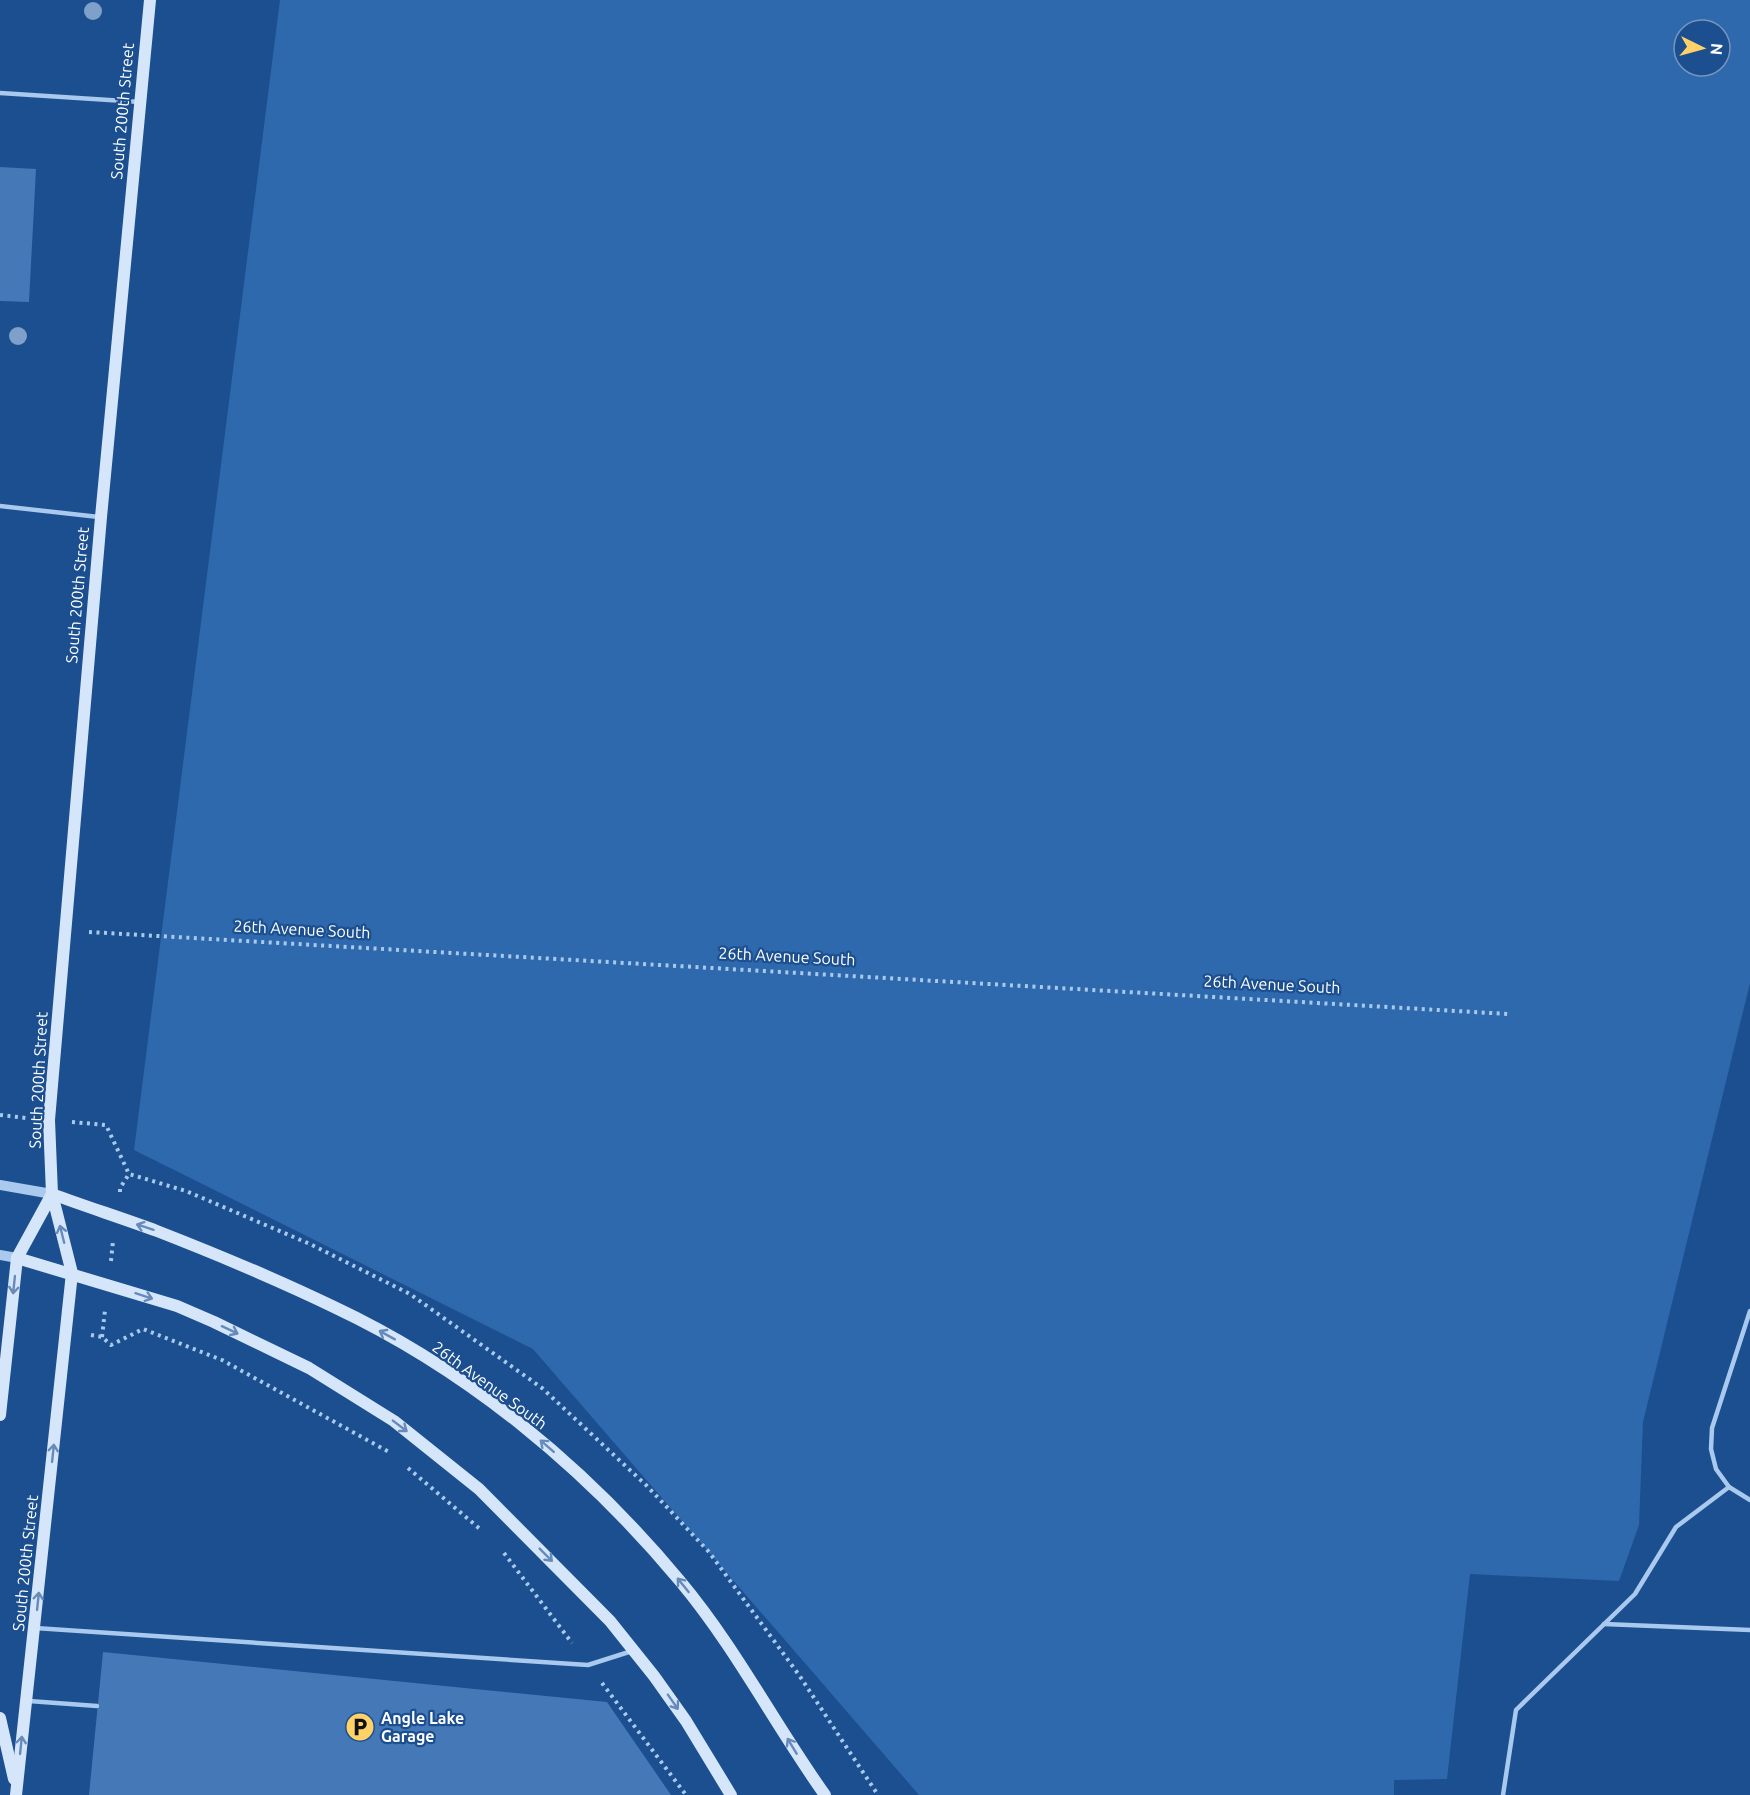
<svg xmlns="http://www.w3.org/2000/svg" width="1750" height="1795" viewBox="0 0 1750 1795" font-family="Ubuntu,sans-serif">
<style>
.green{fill:#2e69ad;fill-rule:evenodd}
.building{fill:#4478b7}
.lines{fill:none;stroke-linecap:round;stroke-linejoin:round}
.path{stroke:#a9c9ee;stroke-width:4;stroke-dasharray:3 4.5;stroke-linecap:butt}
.service{stroke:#a9c9ee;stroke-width:4.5}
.tertiary{stroke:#a9c9ee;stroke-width:10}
.secondary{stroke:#d6e6fa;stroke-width:12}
.tree{fill:#7ea0ca}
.oneway{stroke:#668bba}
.labels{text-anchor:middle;stroke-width:4.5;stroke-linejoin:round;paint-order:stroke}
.street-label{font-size:16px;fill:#fff;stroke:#1b4f8f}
.poi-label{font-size:16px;font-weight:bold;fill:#fff;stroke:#1b4f8f;text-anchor:start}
</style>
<rect width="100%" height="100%" fill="#1b4f8f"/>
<path class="green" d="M280,0h1470v983l-107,439 -4,103 -20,56 -149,-7 -23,205 -53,1v15h-475l-386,-446 -399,-199zM1684,30h36v36h-36z"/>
<g class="building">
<path d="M0,167l36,2 -7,133 -29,-1z"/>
<path d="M103,1652l504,50 64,93h-582z"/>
</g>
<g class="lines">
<g class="path">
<path d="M89,932l1419,82"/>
<path d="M0,1115l26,3"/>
<path d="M72,1122l34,3 23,49 57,17 124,53 100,50 132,94 105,98 62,66 90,123 79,120"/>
<path d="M120,1192v-4l9,-14"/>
<path d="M111,1261l2,-20"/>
<path d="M91,1335l11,2 9,8 32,-16 79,31 167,92"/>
<path d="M102,1337l3,-27"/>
<path d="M408,1468l72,61"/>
<path d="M504,1553l68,90"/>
<path d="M602,1683l84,112"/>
</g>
<g class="service">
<path d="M0,93l140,9"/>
<path d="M0,506l99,11"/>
<path d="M1750,1311l-38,117 -1,21 5,20 13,18 21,13"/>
<path d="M1604,1624l146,6"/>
<path d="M35,1628l553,37 44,-14"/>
<path d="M29,1701l68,5"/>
<path d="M1503,1795l13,-85 119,-116 41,-67 53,-40"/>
</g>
<g class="tertiary">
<path d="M0,1185l52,9"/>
<path d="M0,1255l17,3"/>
</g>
<g class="secondary">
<path d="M52,1194c35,13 70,24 105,37 59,23 119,48 177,76 134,63 252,161 346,274 56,67 95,144 145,214"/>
<path d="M17,1258l160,48 37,16 95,46 85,53 85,68 131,132 44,55 32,45 45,74"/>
<path d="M0,1415l17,-157 35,-64"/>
<path d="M0,1718l14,61"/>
<path d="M16,1795l56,-522 -20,-79 -3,-74 52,-603 49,-517"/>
</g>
</g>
<g class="tree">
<circle cx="93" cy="11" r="9"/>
<circle cx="18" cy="336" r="9"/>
</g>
<defs><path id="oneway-shaft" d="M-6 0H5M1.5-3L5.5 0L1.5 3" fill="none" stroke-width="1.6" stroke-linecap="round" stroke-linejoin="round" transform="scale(1.5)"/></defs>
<g class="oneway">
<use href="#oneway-shaft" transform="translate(145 1227) rotate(-162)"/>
<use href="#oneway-shaft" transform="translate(62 1234) rotate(-104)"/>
<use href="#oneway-shaft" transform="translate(14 1285) rotate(96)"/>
<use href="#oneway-shaft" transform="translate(144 1296) rotate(18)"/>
<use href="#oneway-shaft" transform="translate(230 1330) rotate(25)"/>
<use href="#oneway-shaft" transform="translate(387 1335) rotate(-151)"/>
<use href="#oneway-shaft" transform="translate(400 1426) rotate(37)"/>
<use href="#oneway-shaft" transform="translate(547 1446) rotate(-139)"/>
<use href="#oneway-shaft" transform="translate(53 1453) rotate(-84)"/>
<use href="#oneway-shaft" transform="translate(546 1555) rotate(45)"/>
<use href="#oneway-shaft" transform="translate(683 1585) rotate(-129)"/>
<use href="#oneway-shaft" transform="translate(38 1601) rotate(-84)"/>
<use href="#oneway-shaft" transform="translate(673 1702) rotate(55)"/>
<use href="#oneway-shaft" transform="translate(21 1745) rotate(-84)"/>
<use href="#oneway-shaft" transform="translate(792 1746) rotate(-121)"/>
</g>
<defs>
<g id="parking-disc" transform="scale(1.5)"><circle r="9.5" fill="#ffd166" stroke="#1b4f8f"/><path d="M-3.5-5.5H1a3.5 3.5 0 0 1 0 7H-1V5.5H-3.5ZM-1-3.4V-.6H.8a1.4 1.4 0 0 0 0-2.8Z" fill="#111"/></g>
</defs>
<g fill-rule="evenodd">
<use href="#parking-disc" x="360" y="1727"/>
</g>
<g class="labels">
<g class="street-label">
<text transform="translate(122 111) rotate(-85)" y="6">South 200th Street</text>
<text transform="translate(77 595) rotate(-85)" y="6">South 200th Street</text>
<text transform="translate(302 929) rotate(3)" y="6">26th Avenue South</text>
<text transform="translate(787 956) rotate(3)" y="6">26th Avenue South</text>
<text transform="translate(1272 984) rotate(3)" y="6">26th Avenue South</text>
<text transform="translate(38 1080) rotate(-87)" y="6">South 200th Street</text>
<text transform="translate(490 1385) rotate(36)" y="6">26th Avenue South</text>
<text transform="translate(25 1563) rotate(-84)" y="6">South 200th Street</text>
</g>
<g class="poi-label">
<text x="381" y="1724">Angle Lake<tspan x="381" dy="18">Garage</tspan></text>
</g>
</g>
<g transform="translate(1702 48) rotate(95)"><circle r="28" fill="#1b4f8f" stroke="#7695bc" stroke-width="1.5"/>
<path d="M0-4.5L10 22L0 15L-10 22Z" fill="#ffd166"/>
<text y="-9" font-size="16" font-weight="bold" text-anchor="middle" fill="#ffffff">N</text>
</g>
</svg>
